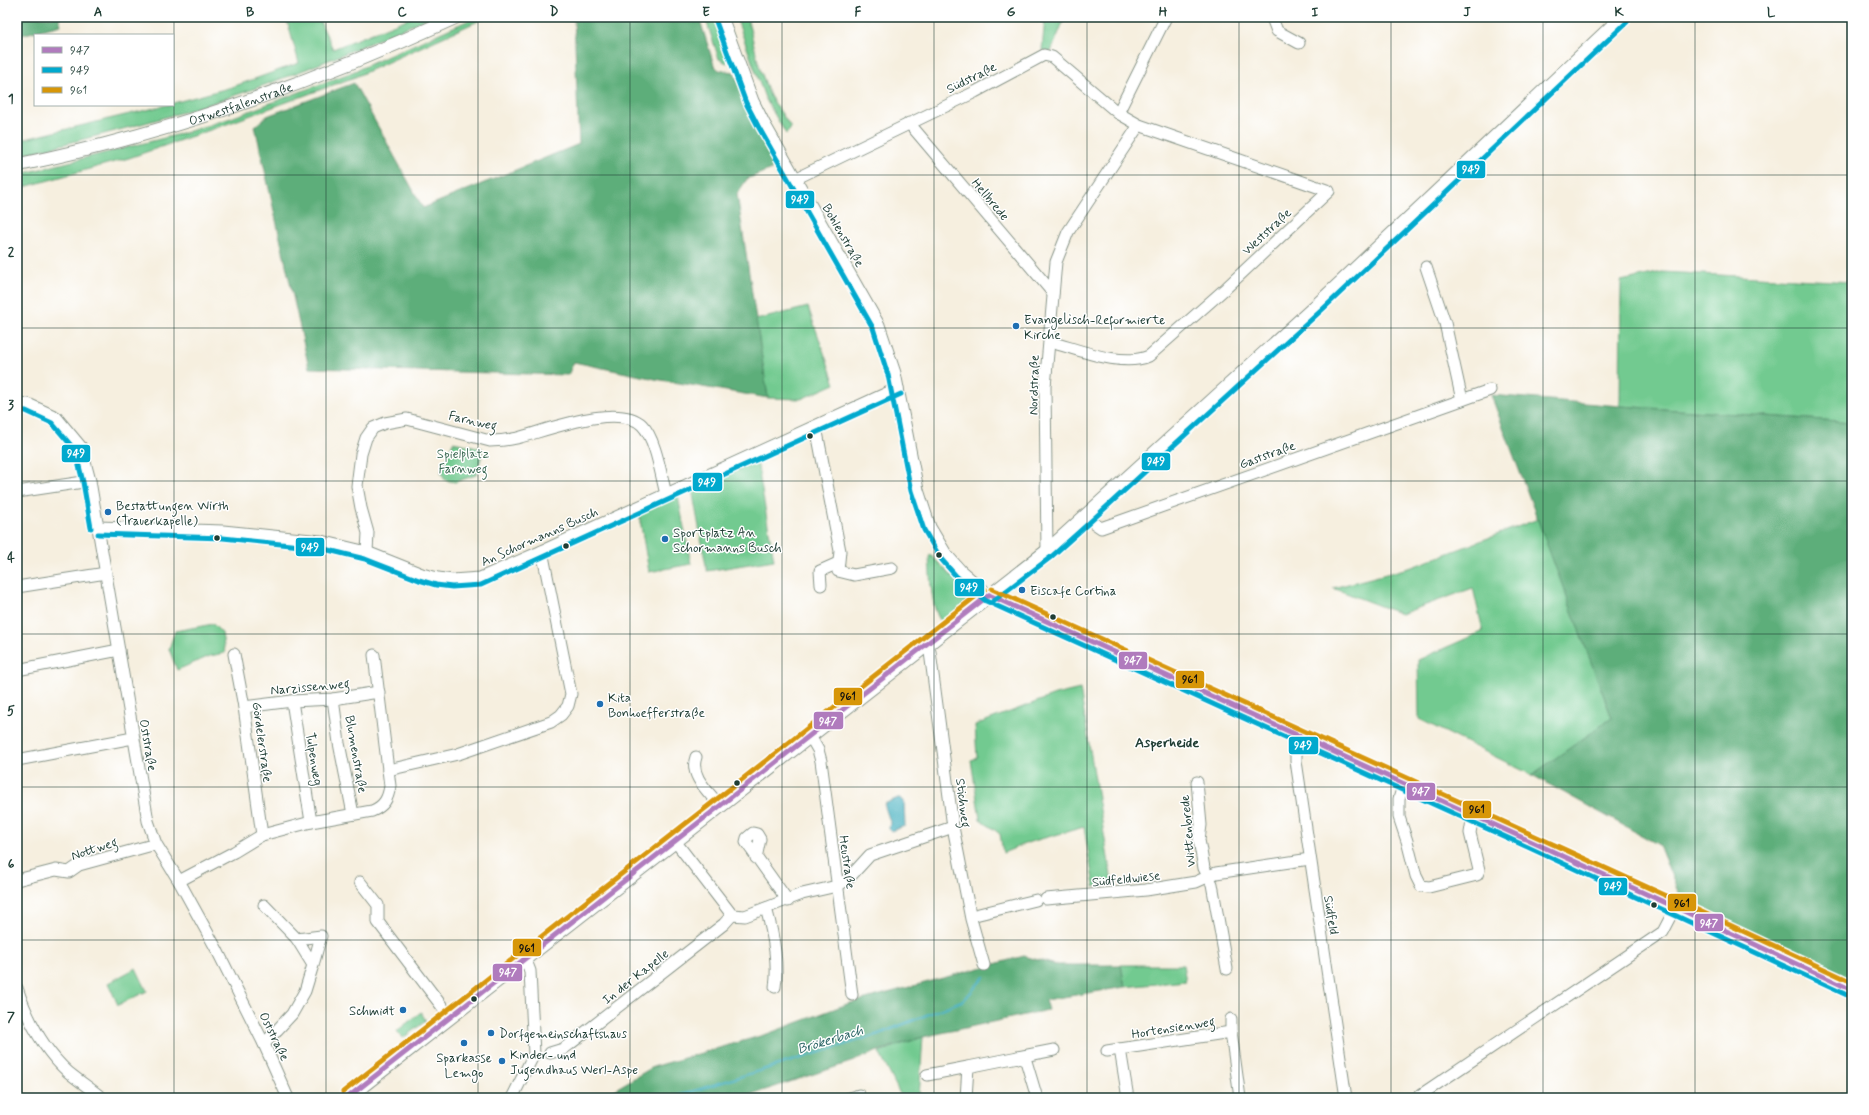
<svg xmlns="http://www.w3.org/2000/svg" width="1869" height="1115" viewBox="0 0 1869 1115" font-family="Mynerve,sans-serif">
<style>
.green{fill:#72ca90;stroke:#488462}
.forest{fill:#5dae7a;stroke:#3e7657}
.water{fill:#3fadbd;stroke:#2f7578}
.lines{fill:none;stroke-linecap:round;stroke-linejoin:round}
.stream{stroke:#3fadbd;stroke-width:2.5}
.minor-casing{stroke:#8a968a;stroke-width:13}
.major-casing{stroke:#8a968a;stroke-width:15}
.minor{stroke:#fff;stroke-width:11}
.major{stroke:#fff;stroke-width:13}
.bus-1-casing{stroke:#fff;stroke-width:8}
.bus-2-casing{stroke:#fff;stroke-width:8}
.bus-3-casing{stroke:#fff;stroke-width:8}
.bus-1{stroke:#b07bbd;stroke-width:5}
.bus-2{stroke:#00a9ce;stroke-width:5}
.bus-3{stroke:#d79608;stroke-width:5}
.grid{fill:none;stroke:#1f3d34;stroke-width:1;stroke-opacity:0.55}
.poi-dot{fill:#1f6fb2;stroke:#fff;stroke-width:1.5}
.bus-dot{fill:#1f3d34;stroke:#fff;stroke-width:1.5}
.labels{text-anchor:middle;stroke-width:3;stroke-linejoin:round;paint-order:stroke}
.street-label{font-size:13px;fill:#1f3d34;stroke:#fff}
.poi-label{font-size:13px;fill:#1f3d34;stroke:#fff;text-anchor:start}
.park-label{font-size:13px;fill:#386750;stroke:#fff}
.neighbourhood-label{font-size:14px;font-weight:bold;fill:#1f3d34;stroke:#fff}
.water-label{font-size:14px;font-style:italic;fill:#2a6464;stroke:#fff}
.line-badge{stroke:#fff;stroke-width:1.5}
.badge-label{font-size:11px;text-anchor:middle;font-weight:bold;fill:#fff}
.pale-badge-label{font-size:11px;text-anchor:middle;font-weight:bold;fill:#111}
.neatline{fill:none;stroke:#1f3d34;stroke-width:1.5}
.grid-label{font-size:13px;text-anchor:middle;font-weight:bold;fill:#1f3d34}
</style>
<rect width="100%" height="100%" fill="#fff"/>
<filter id="ink" filterUnits="userSpaceOnUse"><feTurbulence type="fractalNoise" baseFrequency=".025" numOctaves="2"/><feDisplacementMap in="SourceGraphic" scale="8" xChannelSelector="R" yChannelSelector="G"/><feConvolveMatrix kernelMatrix="1 2 1 2 8 2 1 2 1" color-interpolation-filters="sRGB"/></filter>
<filter id="wash" filterUnits="userSpaceOnUse"><feTurbulence type="fractalNoise" baseFrequency=".012" numOctaves="4" result="noise"/><feDisplacementMap in="SourceGraphic" scale="16" xChannelSelector="R" yChannelSelector="G"/><feGaussianBlur stdDeviation="0.9" result="paint"/><feColorMatrix in="noise" values="0 0 0 0 0 0 0 0 0 0 0 0 0 0 0 0 0 1.4 0 .05"/><feComposite in="paint" operator="in"/></filter>
<g filter="url(#wash)">
<rect width="100%" height="100%" fill="#f6efdf"/>
<g class="green">
<path d="M286,17h32l15,32 79,-32h18c-62,27 -124,54 -188,76 -74,26 -150,44 -225,63v-15l150,-36h6v-2l59,-16 67,-24z"/>
<path d="M476,17h11l-132,60 -139,51 -87,30 -112,31v-14l167,-42 47,-15 119,-45z"/>
<path d="M705,17h10l13,34 1,10 -2,2 -8,-4z"/>
<path d="M736,17h11l13,52 10,27 20,30v4l-4,4 -21,-36z"/>
<path d="M1045,17h20l-14,35 -9,-2z"/>
<path d="M1662,272l190,10v140l-232,-16 1,-125z"/>
<path d="M808,307l27,77 -34,15 -33,-1 -12,-78z"/>
<path d="M453,442l29,6v7l-6,20 -21,7 -10,-2 -4,-7z"/>
<path d="M757,461l17,99 -67,11 -15,-82z"/>
<path d="M678,496l13,68 -42,8 -10,-58z"/>
<path d="M1538,519l74,199 -80,57 -113,-56 -1,-59 65,-29 -10,-43 -72,26 -68,-26 79,-21z"/>
<path d="M930,554l35,36 3,10 -4,5 -22,17c-11,-10 -12,-49 -13,-64z"/>
<path d="M213,624l9,9 3,20 -15,3 -33,14 -8,-21 6,-18z"/>
<path d="M1080,689l32,193 -18,5 -10,-60 -54,15 -27,11 -3,-19 -20,-15 -9,-59 6,-2 -2,-33 80,-30z"/>
<path d="M1121,965h62l3,16 -61,6z"/>
<path d="M136,968l11,23 -29,14 -10,-22z"/>
<path d="M421,1012l5,9 -23,17 -6,-7z"/>
<path d="M923,1037l-4,61h-17l-23,-46z"/>
</g>
<g class="forest">
<path d="M17,17h42l2,8 -44,11z"/>
<path d="M574,17h125l15,48 5,5 15,2 17,41 30,52 -34,14 -10,15 31,204 -113,-19 -81,-17 -6,13 -259,-7 -54,-242 12,-10 87,-33 69,125 156,-64z"/>
<path d="M1491,395l129,11 232,16v562l-169,-80 -24,-59 -127,-70 80,-57z"/>
<path d="M1024,956l32,9h65l4,22 -80,13 3,10 -125,27 -45,14 -24,10 -98,32 -24,5h-132l53,-31 114,-33 80,-30z"/>
</g>
<path class="water" d="M898,798h3l3,3 1,25 -14,5 -2,-2 1,-7 -6,-18z"/>
<g class="lines">
<path class="stream" d="M671,1098l208,-64 85,-34 20,-23"/>
</g>
</g>
<g filter="url(#ink)">
<g class="lines">
<g class="minor-casing">
<g id="minor">
<path d="M722,17l31,84 11,22 115,202 16,48 23,117 12,37 16,27 15,17 28,24 15,7c283,129 567,255 848,388"/>
<path d="M1270,17l2,1 5,13 22,12"/>
<path d="M1118,113l48,-96"/>
<path d="M909,123l144,170"/>
<path d="M795,179l180,-87 69,-37 8,2 66,56 21,12 190,66 -103,97 -77,68c-28,12 -71,-7 -99,-14"/>
<path d="M1426,267l19,56 17,77"/>
<path d="M17,403l11,1 28,13 25,30 9,34 58,340 8,23 23,37 38,69 47,94 24,54"/>
<path d="M816,427l24,124 -2,20 16,4 38,-7"/>
<path d="M17,492l73,-11"/>
<path d="M1085,517l16,11 389,-138"/>
<path d="M98,527l125,4 98,10 46,11 55,22 16,4 14,2 28,-2 62,-27 356,-163"/>
<path d="M1047,551l-2,-164 11,-125 12,-30 71,-107"/>
<path d="M367,552l1,-19 -7,-25 -4,-22 4,-32 5,-16 7,-10 12,-5 22,-4 83,22c9,0 18,-1 27,-3 28,-7 101,-36 125,-13 14,14 19,51 24,69"/>
<path d="M821,585l-1,-14 18,-8"/>
<path d="M17,587l89,-14"/>
<path d="M928,644l2,8 23,175 18,92 13,46"/>
<path d="M234,654l10,53 18,128"/>
<path d="M17,670l102,-20"/>
<path d="M333,699l6,44 14,71"/>
<path d="M292,701l19,121"/>
<path d="M244,707l48,-6 41,-2 46,-7"/>
<path d="M810,736l8,14 3,11 31,234"/>
<path d="M1302,737l-6,17v7l50,337"/>
<path d="M696,757c-7,19 13,35 24,49"/>
<path d="M17,760l116,-22"/>
<path d="M388,770l70,-16 93,-32 10,-7 7,-9 3,-12 -29,-143"/>
<path d="M1197,782l4,43 -2,15 5,28 8,16 15,85"/>
<path d="M1404,783l-5,16v18l8,24 9,35 5,10 8,1 48,-12 2,-5 -9,-37 3,-18"/>
<path d="M675,841l57,74 13,1 57,-22 35,-8 11,-7 22,-24 83,-28"/>
<path d="M756,858l4,-19 -3,-5 -4,-1 -6,5 -1,4 42,59"/>
<path d="M17,880l39,-10 13,2 10,-7 77,-21"/>
<path d="M179,881l55,-29 28,-17 49,-13 61,-11c12,-5 16,-12 18,-25l-16,-131"/>
<path d="M360,882l18,23v17l72,95"/>
<path d="M1046,899l100,-9 50,-8 20,-9 94,-14"/>
<path d="M264,905l33,34 16,26 -8,26 -13,23 -28,30"/>
<path d="M766,908c7,25 13,53 9,79"/>
<path d="M971,916l65,-16"/>
<path d="M297,939l24,-3 -8,29"/>
<path d="M17,988c10,30 27,62 51,84 11,9 23,17 34,26"/>
<path d="M1231,1032v-13"/>
<path d="M1107,1051l13,-2"/>
<path d="M550,1053l13,-4 7,-5 154,-120 8,-9"/>
<path d="M1018,1057l36,-7"/>
<path d="M927,1075l41,-8"/>
<path d="M512,1098l22,-44 -4,-83 -5,-13"/>
<path d="M849,1098l10,-3 1,3"/>
<path d="M966,1098l2,-31 50,-10 8,4 11,37"/>
<path d="M1128,1098l-8,-49 111,-17 9,66"/>
<path d="M1416,1098l247,-166 13,-25"/>
</g>
</g>
<g class="major-casing">
<g id="major">
<path id="s1" d="M17,165c152,-31 298,-83 439,-148"/>
<path d="M347,1098l700,-547 272,-248 303,-286"/>
</g>
</g>
<use href="#minor" class="minor"/>
<use href="#major" class="major"/>
<g class="bus-1-casing">
<g id="bus-1">
<path d="M989,595l699,318 164,77"/>
<path d="M347,1098l642,-503"/>
</g>
</g>
<g class="bus-2-casing">
<g id="bus-2">
<path d="M715,19l31,84 12,23 115,202 15,47 23,116 13,39 17,29 15,17 30,25 546,248 317,147"/>
<path d="M17,410l9,1 26,12 23,27 8,32 8,46"/>
<path d="M98,534l125,4 97,10 45,11 54,21 17,5 16,2 29,-2 420,-191"/>
<path d="M993,601l58,-44 39,-35 234,-214 303,-286"/>
</g>
</g>
<g class="bus-3-casing">
<g id="bus-3">
<path d="M992,589l699,318 161,75"/>
<path d="M343,1092l642,-503"/>
</g>
</g>
<use href="#bus-1" class="bus-1"/>
<use href="#bus-2" class="bus-2"/>
<use href="#bus-3" class="bus-3"/>
</g>
</g>
<path class="grid" d="M174,17v1081M326,17v1081M478,17v1081M630,17v1081M782,17v1081M934,17v1081M1087,17v1081M1239,17v1081M1391,17v1081M1543,17v1081M1695,17v1081M17,175h1835M17,328h1835M17,481h1835M17,634h1835M17,787h1835M17,940h1835"/>
<g class="poi-dot">
<circle cx="1016" cy="326" r="4"/>
<circle cx="108" cy="512" r="4"/>
<circle cx="665" cy="539" r="4"/>
<circle cx="1022" cy="590" r="4"/>
<circle cx="600" cy="704" r="4"/>
<circle cx="403" cy="1010" r="4"/>
<circle cx="491" cy="1033" r="4"/>
<circle cx="464" cy="1043" r="4"/>
<circle cx="502" cy="1061" r="4"/>
</g>
<g class="bus-dot">
<circle cx="810" cy="436" r="3.5"/>
<circle cx="217" cy="538" r="3.5"/>
<circle cx="566" cy="546" r="3.5"/>
<circle cx="939" cy="555" r="3.5"/>
<circle cx="1053" cy="617" r="3.5"/>
<circle cx="737" cy="783" r="3.5"/>
<circle cx="1654" cy="905" r="3.5"/>
<circle cx="474" cy="999" r="3.5"/>
</g>
<g class="labels">
<g class="street-label">
<text transform="translate(971 77) rotate(-27)" y="5">Südstraße</text>
<text dy="5" stroke="none"><textPath href="#s1" startOffset="232">Ostwestfalenstraße</textPath></text>
<text transform="translate(991 199) rotate(50)" y="5">Hellbrede</text>
<text transform="translate(1266 231) rotate(-43)" y="5">Weststraße</text>
<text transform="translate(844 235) rotate(60)" y="5">Bohlenstraße</text>
<text transform="translate(1033 385) rotate(-89)" y="5">Nordstraße</text>
<text transform="translate(473 420) rotate(13)" y="5">Farnweg</text>
<text transform="translate(1267 454) rotate(-20)" y="5">Gaststraße</text>
<text transform="translate(539 536) rotate(-24)" y="5">An Schormanns Busch</text>
<text transform="translate(310 686) rotate(-5)" y="5">Narzissenweg</text>
<text transform="translate(263 742) rotate(82)" y="5">Gördelerstraße</text>
<text transform="translate(149 745) rotate(80)" y="5">Oststraße</text>
<text transform="translate(357 754) rotate(80)" y="5">Blumenstraße</text>
<text transform="translate(315 759) rotate(81)" y="5">Tulpenweg</text>
<text transform="translate(964 803) rotate(83)" y="5">Stichweg</text>
<text transform="translate(1187 831) rotate(-95)" y="5">Wittenbrede</text>
<text transform="translate(94 848) rotate(-18)" y="5">Nottweg</text>
<text transform="translate(848 862) rotate(82)" y="5">Heustraße</text>
<text transform="translate(1126 878) rotate(-6)" y="5">Südfeldwiese</text>
<text transform="translate(1332 915) rotate(81)" y="5">Südfeld</text>
<text transform="translate(635 976) rotate(-38)" y="5">In der Kapelle</text>
<text transform="translate(1173 1027) rotate(-9)" y="5">Hortensienweg</text>
<text transform="translate(275 1036) rotate(64)" y="5">Oststraße</text>
</g>
<g class="poi-label">
<text x="1024" y="324">Evangelisch-Reformierte<tspan x="1024" dy="15">Kirche</tspan></text>
<text x="116" y="510">Bestattungen Wirth<tspan x="116" dy="15">(Trauerkapelle)</tspan></text>
<text x="673" y="537">Sportplatz An<tspan x="673" dy="15">Schormanns Busch</tspan></text>
<text x="1030" y="595">Eiscafe Cortina</text>
<text x="608" y="702">Kita<tspan x="608" dy="15">Bonhoefferstraße</tspan></text>
<text x="395" y="1015" text-anchor="end">Schmidt</text>
<text x="499" y="1038">Dorfgemeinschaftshaus</text>
<text x="510" y="1059">Kinder- und<tspan x="510" dy="15">Jugendhaus Werl-Aspe</tspan></text>
<text x="464" y="1062" text-anchor="middle">Sparkasse<tspan x="464" dy="15">Lemgo</tspan></text>
</g>
<g class="park-label">
<text x="463" y="458">Spielplatz<tspan x="463" dy="15">Farnweg</tspan></text>
</g>
<g class="neighbourhood-label">
<text x="1167" y="747">Asperheide</text>
</g>
<g class="water-label">
<text transform="translate(830 1039) rotate(-17)" y="5">Brökerbach</text>
</g>
</g>
<g class="line-badge">
<rect x="1456" y="160" width="30" height="19" rx="4" fill="#00a9ce"/>
<rect x="785" y="190" width="30" height="19" rx="4" fill="#00a9ce"/>
<rect x="61" y="444" width="30" height="19" rx="4" fill="#00a9ce"/>
<rect x="1141" y="452" width="30" height="19" rx="4" fill="#00a9ce"/>
<rect x="692" y="472" width="31" height="20" rx="4" fill="#00a9ce"/>
<rect x="295" y="537" width="30" height="20" rx="4" fill="#00a9ce"/>
<rect x="954" y="578" width="31" height="19" rx="4" fill="#00a9ce"/>
<rect x="1118" y="651" width="30" height="19" rx="4" fill="#b07bbd"/>
<rect x="1175" y="670" width="30" height="19" rx="4" fill="#d79608"/>
<rect x="833" y="687" width="30" height="19" rx="4" fill="#d79608"/>
<rect x="813" y="711" width="31" height="19" rx="4" fill="#b07bbd"/>
<rect x="1288" y="736" width="31" height="19" rx="4" fill="#00a9ce"/>
<rect x="1406" y="782" width="30" height="19" rx="4" fill="#b07bbd"/>
<rect x="1462" y="800" width="30" height="19" rx="4" fill="#d79608"/>
<rect x="1598" y="877" width="30" height="19" rx="4" fill="#00a9ce"/>
<rect x="1667" y="893" width="30" height="19" rx="4" fill="#d79608"/>
<rect x="1694" y="913" width="30" height="19" rx="4" fill="#b07bbd"/>
<rect x="512" y="938" width="30" height="19" rx="4" fill="#d79608"/>
<rect x="492" y="963" width="31" height="19" rx="4" fill="#b07bbd"/>
</g>
<g class="badge-label">
<text x="1471" y="173">949</text>
<text x="800" y="203">949</text>
<text x="76" y="457">949</text>
<text x="1156" y="465">949</text>
<text x="707" y="486">949</text>
<text x="310" y="551">949</text>
<text x="969" y="591">949</text>
<text x="1133" y="664">947</text>
<text x="828" y="725">947</text>
<text x="1303" y="749">949</text>
<text x="1421" y="795">947</text>
<text x="1613" y="890">949</text>
<text x="1709" y="927">947</text>
<text x="508" y="976">947</text>
</g>
<g class="pale-badge-label">
<text x="1190" y="683">961</text>
<text x="848" y="700">961</text>
<text x="1477" y="813">961</text>
<text x="1682" y="907">961</text>
<text x="527" y="952">961</text>
</g>
<rect width="1869" height="1115" fill="none" stroke="#fff" stroke-width="44"/>
<rect x="34" y="34" width="140" height="72" fill="#ffffff" stroke="#a5b1ae"/>
<rect x="42" y="47" width="20" height="6" fill="#b07bbd" stroke="#a5b1ae"/>
<text x="70" y="54" font-size="12" fill="#1f3d34">947</text>
<rect x="42" y="67" width="20" height="6" fill="#00a9ce" stroke="#a5b1ae"/>
<text x="70" y="74" font-size="12" fill="#1f3d34">949</text>
<rect x="42" y="87" width="20" height="6" fill="#d79608" stroke="#a5b1ae"/>
<text x="70" y="94" font-size="12" fill="#1f3d34">961</text>
<rect x="22" y="22" width="1825" height="1071" class="neatline"/>
<g class="grid-label">
<text x="98" y="16">A</text>
<text x="250" y="16">B</text>
<text x="402" y="16">C</text>
<text x="554" y="16">D</text>
<text x="706" y="16">E</text>
<text x="858" y="16">F</text>
<text x="1011" y="16">G</text>
<text x="1163" y="16">H</text>
<text x="1315" y="16">I</text>
<text x="1467" y="16">J</text>
<text x="1619" y="16">K</text>
<text x="1771" y="16">L</text>
<text x="11" y="103">1</text>
<text x="11" y="256">2</text>
<text x="11" y="409">3</text>
<text x="11" y="562">4</text>
<text x="11" y="715">5</text>
<text x="11" y="868">6</text>
<text x="11" y="1021">7</text>
</g>
</svg>
